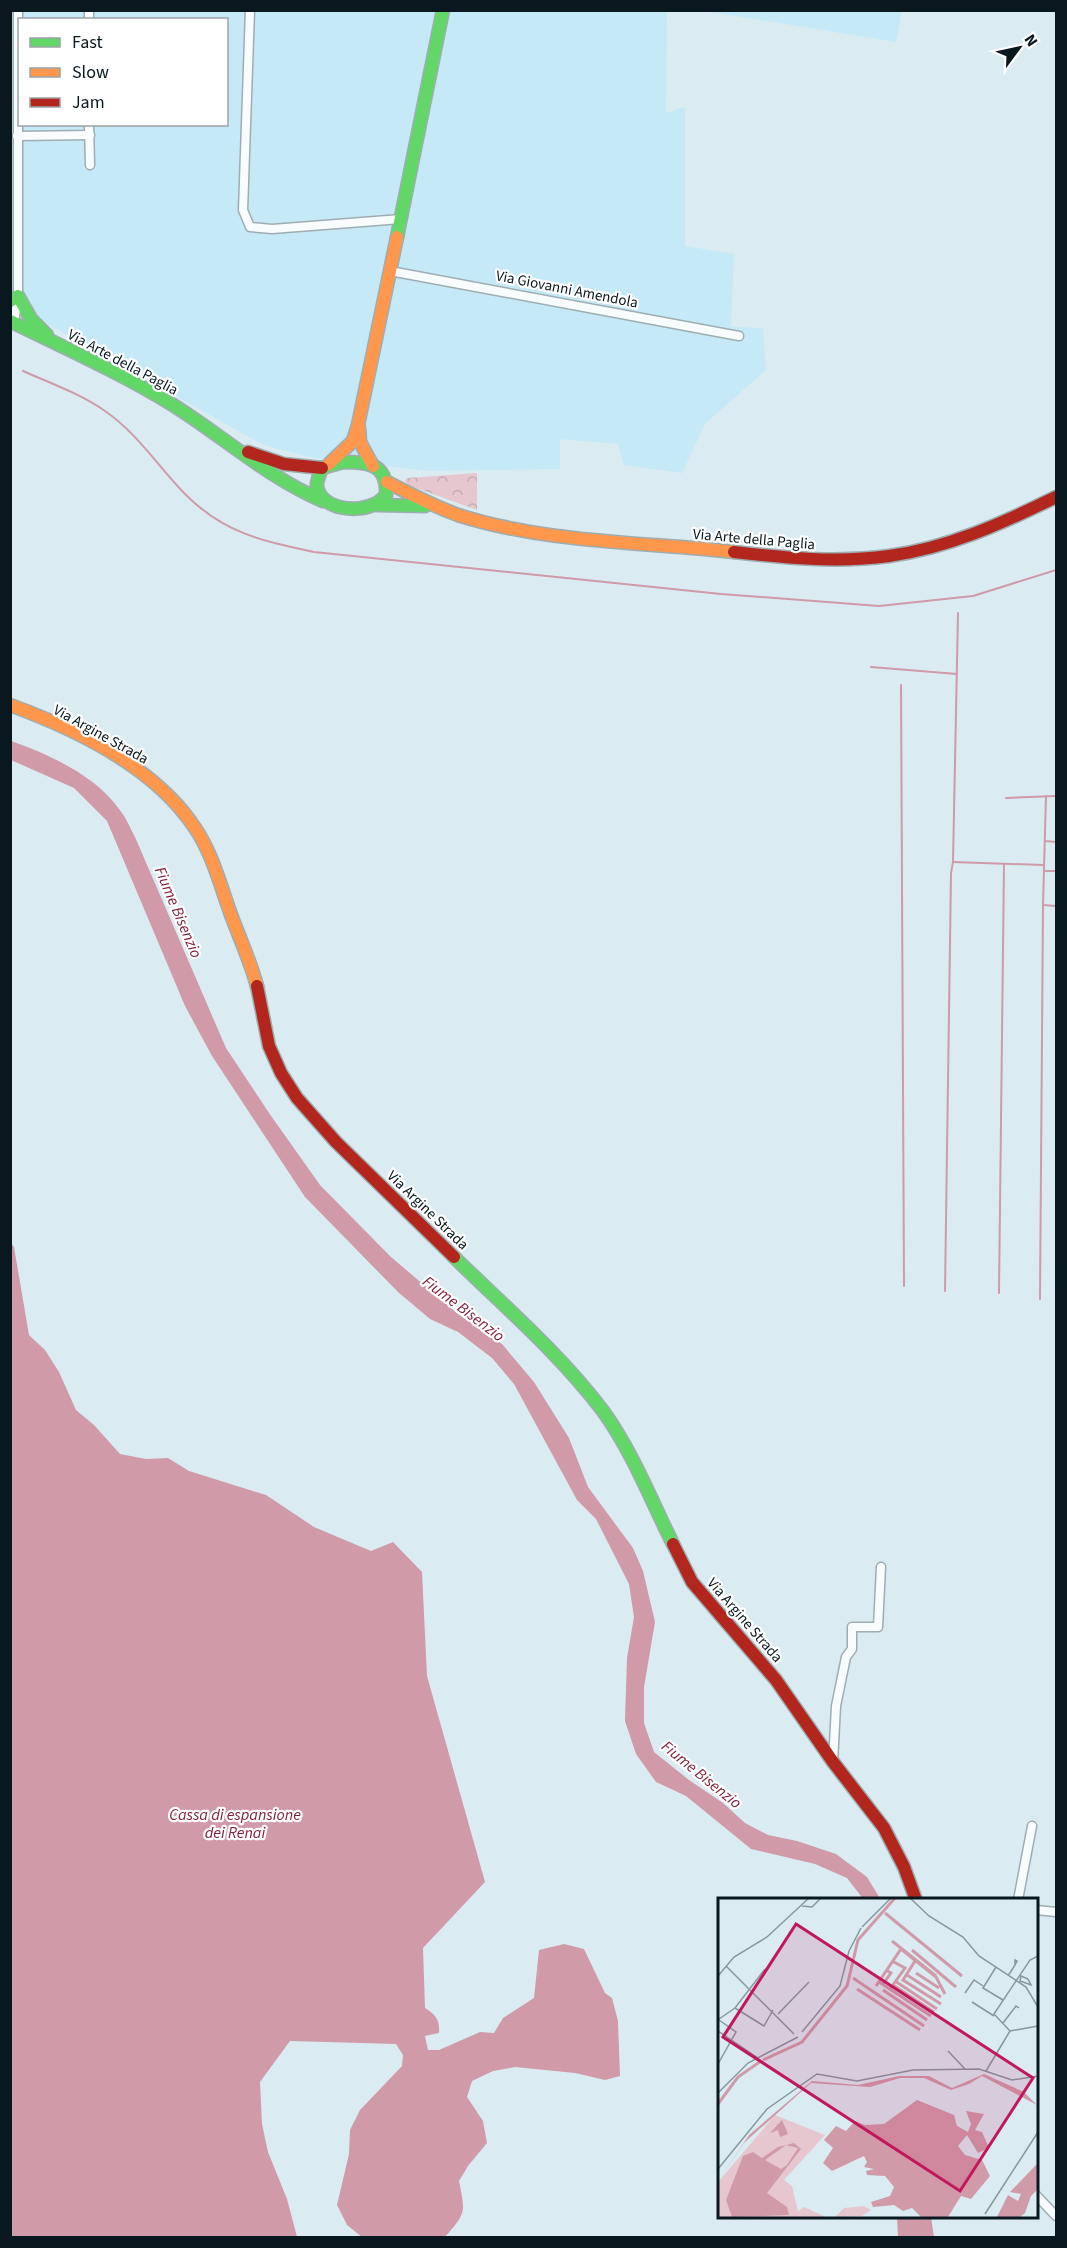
<svg xmlns="http://www.w3.org/2000/svg" width="1067" height="2248" viewBox="0 0 1067 2248" font-family="'Source Sans 3',sans-serif">
<style>
.built{fill:#c5e9f6;fill-rule:evenodd}
.park{fill:url(#park-crowns)}
.water{fill:#d09aa8}
.lines{fill:none;stroke-linecap:round;stroke-linejoin:round}
.stream{stroke:#d09aa8;stroke-width:2}
.street-casing{stroke:#9eadb2;stroke-width:11}
.fast-casing{stroke:#9eadb2;stroke-width:15}
.slow-casing{stroke:#9eadb2;stroke-width:15}
.jam-casing{stroke:#9eadb2;stroke-width:15}
.street{stroke:#f9fcfd;stroke-width:8}
.fast{stroke:#63d668;stroke-width:12}
.slow{stroke:#ff974d;stroke-width:12}
.jam{stroke:#b3261e;stroke-width:12}
.labels{text-anchor:middle;stroke-width:4.5;stroke-linejoin:round;paint-order:stroke}
.street-label{font-size:15px;fill:#09181e;stroke:#fff}
.water-label{font-size:16px;font-style:italic;fill:#831f3e;stroke:#fff}
.inset-river{fill:none;stroke:#d09aa8;stroke-width:3}
.inset-road{fill:none;stroke:#86979d;stroke-width:1.5}
.view{fill:#c2185b;fill-opacity:0.15;stroke:#c2185b;stroke-width:3}
.inset-edge{fill:none;stroke:#09181e;stroke-width:3}
</style>
<defs>
<pattern id="park-crowns" width="20" height="18" patternUnits="userSpaceOnUse" patternTransform="scale(1.5)"><rect width="20" height="18" fill="#e6c7d0"/><path d="M2 6a3 3 0 1 1 6 0M12 15a3 3 0 1 1 6 0" fill="none" stroke="#c4aab2"/></pattern>
</defs>
<rect width="100%" height="100%" fill="#daecf2"/>
<g class="built">
<path d="M11,11h656l-1,102 19,-6v139l49,8 -3,73 32,1 3,42 -61,54 -23,49 -58,-8 -6,-21 -58,-5v30l-132,2 -118,-14 -47,-12 -252,-142zM20,20h206v104h-206z"/>
<path d="M704,11h198l-6,31z"/>
</g>
<path class="park" d="M477,473v37l-69,-25 -3,-4 2,-3z"/>
<g class="water">
<path d="M11,741c37,13 84,34 108,68 7,8 11,19 16,28l91,211 43,65 51,72 71,72 67,57 44,30 32,38 35,56 19,49 45,61 10,23 12,51 -11,65v36l10,29 35,28 34,23 22,20 23,12 29,6 39,13 31,23 14,23h-17l-17,-22 -32,-14 -64,-15 -65,-53 -30,-14 -20,-28 -11,-33 2,-63 7,-41 -5,-33 -33,-65 -19,-19 -63,-116 -22,-26 -34,-26 -28,-13 -32,-27 -93,-95 -93,-141 -27,-50 -78,-185 -33,-33 -63,-28z"/>
<path d="M11,1243l3,4 15,88 16,15 14,22 17,38 18,15 26,29 26,5 22,-1 21,13 77,24 48,32 57,24 22,-9 29,30 5,104 58,206 -62,66 2,60c11,7 15,12 14,25l-14,3 3,14h11l41,-18 14,1 9,-15 31,-20 5,-48 25,-6 20,5 21,44 7,5 6,23 2,55 -15,4 -30,-7 -60,-6 -22,4 -21,10 -5,16 16,24 4,22 -19,23 -9,15c6,31 8,31 -14,56h-83l-15,-12 -10,-20 12,-51 1,-24 10,-20 42,-44 1,-11 -7,-11 -106,-3 -30,41 2,42 6,28 19,47 10,38h-286z"/>
<path d="M897,2217h34l3,20h-36z"/>
</g>
<g class="lines">
<g class="stream">
<path d="M23,371c27,12 58,23 82,40 32,22 53,55 79,82 39,40 78,48 130,59l407,42 158,12 94,-10 83,-26"/>
<path d="M871,667l86,7"/>
<path d="M901,685l3,601"/>
<path d="M1006,798l50,-2"/>
<path d="M1045,841l11,1"/>
<path d="M953,862l90,3"/>
<path d="M1044,871h12"/>
<path d="M1043,905l13,1"/>
<path d="M945,1291l6,-418 2,-11 5,-249"/>
<path d="M999,1293l5,-429"/>
<path d="M1040,1299l3,-394 3,-109"/>
</g>
<g class="street-casing">
<g id="street">
<path d="M89,10v10"/>
<path d="M250,10l-7,200 7,17 22,2 129,-10"/>
<path d="M89,124l1,41"/>
<path d="M17,136l73,-1"/>
<path d="M390,271l349,65"/>
<path d="M14,323l4,-27v-286"/>
<path d="M833,1762l3,-56 10,-49 6,-8v-22h26l3,-60"/>
<path d="M1018,1900l14,-74"/>
<path d="M1036,1910l20,2"/>
<path d="M1036,2195l20,21"/>
</g>
</g>
<g class="fast-casing">
<g id="fast">
<path d="M397,237l46,-227"/>
<path d="M10,301l8,-5 13,23 16,16"/>
<path d="M10,321c55,27 111,52 163,84 51,32 94,72 150,96"/>
<path d="M343,462c26,0 45,2 43,33 -3,3 -6,7 -11,9 -17,9 -53,6 -58,-17 -1,-6 3,-13 5,-19z"/>
<path d="M377,505l48,1"/>
<path d="M454,1257c51,50 106,97 149,154 29,40 48,89 70,133"/>
</g>
</g>
<g class="slow-casing">
<g id="slow">
<path d="M359,428l1,14 13,24"/>
<path d="M329,464l24,-23 5,-16 39,-188"/>
<path d="M387,482c23,12 46,24 71,33 88,28 185,27 276,37"/>
<path d="M10,705c66,24 145,62 185,123 17,25 25,56 35,84 9,25 20,48 27,74"/>
</g>
</g>
<g class="jam-casing">
<g id="jam">
<path d="M248,452l36,12 38,4"/>
<path d="M734,552c52,6 103,11 155,4 59,-8 114,-33 167,-59"/>
<path d="M257,986l12,60 12,27 16,25 39,44 118,115"/>
<path d="M673,1544l19,38 84,98 57,82 51,66 20,39 12,33"/>
</g>
</g>
<use href="#street" class="street"/>
<use href="#fast" class="fast"/>
<use href="#slow" class="slow"/>
<use href="#jam" class="jam"/>
</g>
<g class="labels">
<g class="street-label">
<text transform="translate(567 289) rotate(11)" y="5">Via Giovanni Amendola</text>
<text transform="translate(123 362) rotate(28)" y="5">Via Arte della Paglia</text>
<text transform="translate(754 539) rotate(5)" y="5">Via Arte della Paglia</text>
<text transform="translate(101 734) rotate(29)" y="5">Via Argine Strada</text>
<text transform="translate(428 1210) rotate(44)" y="5">Via Argine Strada</text>
<text transform="translate(745 1620) rotate(49)" y="5">Via Argine Strada</text>
</g>
<g class="water-label">
<text transform="translate(179 912) rotate(67)" y="6">Fiume Bisenzio</text>
<text transform="translate(464 1308) rotate(37)" y="6">Fiume Bisenzio</text>
<text transform="translate(702 1774) rotate(39)" y="6">Fiume Bisenzio</text>
<text x="235" y="1820">Cassa di espansione<tspan x="235" dy="18">dei Renai</tspan></text>
</g>
</g>
<g transform="translate(718 1898)">
<rect width="320" height="320" fill="#daecf2"/>
<path d="M57,217l50,20 -41,45 8,6 6,25 6,-4 22,10h-108v-35zM146,308l7,4 -9,6 -27,1 9,-9z" fill="#e6c7d0"/>
<path d="M266,176l40,18 13,13 -55,-29 -13,8 -18,6 -27,-12h-24l-30,9 -59,-4 -67,60 -26,38 31,-46 63,-54 46,4 41,-9h30l23,12zM199,202l37,15 3,11 11,6 3,-8 -5,-13 18,3 -9,16 7,2 7,16 -11,5 -11,-18 -9,11 7,9 17,5 8,16 -19,23 -10,-3 -13,21h-27l-9,-9 -9,3 -9,-6 -21,2 -2,-5 19,-6 4,-9 -9,-11 -18,-1 -1,-4 8,-2 -10,-2 3,-5 -3,-6 -32,15 -9,-8 10,-15 -9,-8 12,-14 10,5 9,-10 10,4 19,-1zM64,222l6,14 -8,3 -2,-7 -8,3zM76,245l7,6 -34,44 20,14 2,8 -57,2 -6,-17 17,-44 10,-4 9,6 16,-11zM68,247l12,3 -11,17 -6,4 -16,-9zM319,266v26l-6,6 -6,17 -5,4h-23l11,-22 10,6 3,-7 -11,-2z" fill="#d09aa8" fill-rule="evenodd"/>
<path class="inset-river" d="M167,15l77,63M174,43l44,35M194,52l44,37M197,63l-12,19 38,24M198,75l23,15M189,77l34,22M135,80l71,48M177,83l42,28M161,84l52,34M165,86l8,-11 -5,-3M175,87l41,27M158,88l25,-37 35,28 9,17M139,91l63,41M172,91l15,-21 -13,-7M165,92l44,30M45,162l39,-18 45,-56 11,-46 37,-42M0,206l20,-27 23,-16"/>
<path class="inset-road" d="M192,0l19,18 34,21 16,19 47,31 12,20M84,8l10,1 9,-9M144,29l29,-29M8,68l68,68M278,69l-13,21 20,12M290,77l2,-2 5,-8 2,-4 -2,-1v5M0,78l16,-19 33,-20 42,-39M303,78l7,3 3,6 -11,-4zM247,95l9,-13 9,6M254,104l22,14M17,110l29,18 9,-16M60,116l31,-32M1,121l16,-11 30,-39M285,125l13,-17 3,2M0,133l40,27M292,133l-16,-17 36,-54 8,-4M292,133l28,-5M84,134l38,-46 9,-35 12,-23M230,153l17,18M0,166l18,-32 -17,-12M268,173l24,-40M0,195l30,-30 50,-26M0,271l49,-60 50,-35 40,7 56,-11 66,-1 33,11 26,-4M267,316l53,-82"/>
<path class="view" d="M78,26l237,154 -73,113 -237,-154z"/>
<rect width="320" height="320" class="inset-edge"/>
</g>
<rect width="1067" height="2248" fill="none" stroke="#09181e" stroke-width="24"/>
<rect x="18" y="18" width="210" height="108" fill="#ffffff" stroke="#9da3a5" stroke-width="1.5"/>
<rect x="30" y="38" width="30" height="9" fill="#63d668" stroke="#9da3a5" stroke-width="1.5"/>
<text x="72" y="48" font-size="18" fill="#09181e">Fast</text>
<rect x="30" y="68" width="30" height="9" fill="#ff974d" stroke="#9da3a5" stroke-width="1.5"/>
<text x="72" y="78" font-size="18" fill="#09181e">Slow</text>
<rect x="30" y="98" width="30" height="9" fill="#b3261e" stroke="#9da3a5" stroke-width="1.5"/>
<text x="72" y="108" font-size="18" fill="#09181e">Jam</text>
<g transform="translate(1019 48) rotate(57)" stroke="#ffffff" stroke-width="4.5" paint-order="stroke">
<path d="M0-4.5L10 22L0 15L-10 22Z" fill="#09181e"/>
<text y="-9" font-size="16" font-weight="bold" text-anchor="middle" fill="#09181e">N</text>
</g>
</svg>
